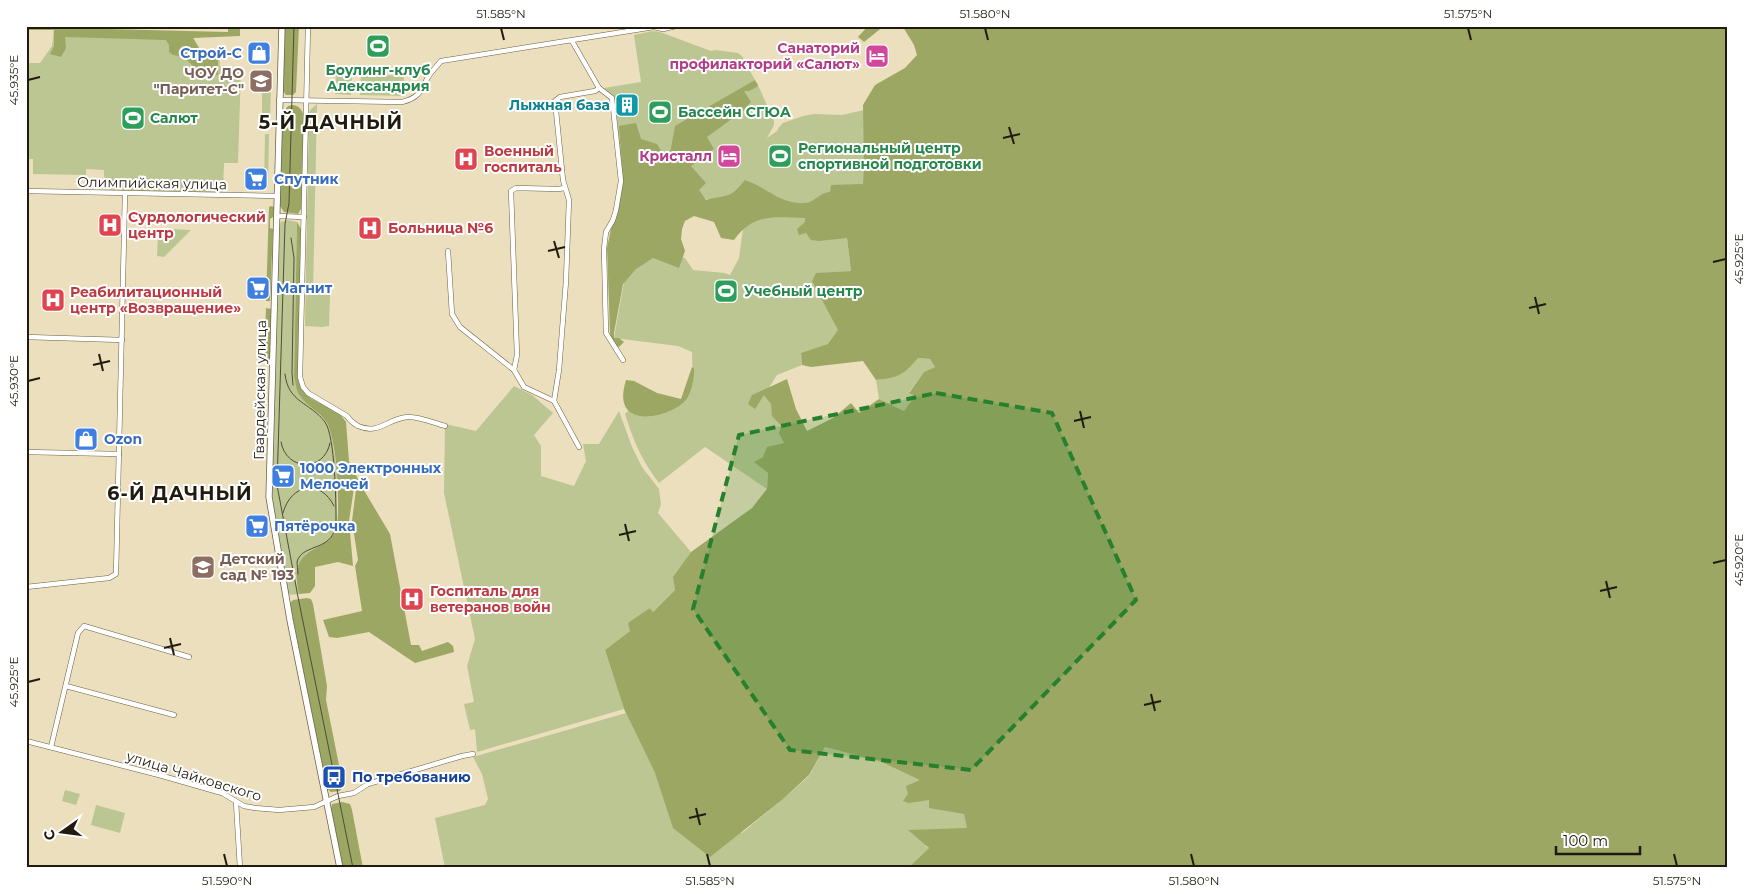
<svg xmlns="http://www.w3.org/2000/svg" width="1753" height="894" viewBox="0 0 1753 894" font-family="Montserrat,sans-serif">
<style>
.green{fill:#bcc693}
.forest{fill:#9ca763}
.lines{fill:none;stroke-linecap:round;stroke-linejoin:round}
.minor-casing{stroke:#6c6042;stroke-width:5.5}
.tertiary-casing{stroke:#6c6042;stroke-width:7}
.minor{stroke:#fff;stroke-width:4.5}
.tertiary{stroke:#fff;stroke-width:5.5}
.tram{stroke:#524b39;stroke-width:1}
.marked{fill:#27802e;fill-opacity:0.2;stroke:#27802e;stroke-width:4;stroke-dasharray:10 6;stroke-linejoin:round}
.ticks{fill:none;stroke:#201b0e;stroke-width:2}
.labels{text-anchor:middle;stroke-width:4;stroke-linejoin:round;paint-order:stroke}
.hotel-label{font-size:14px;font-weight:bold;fill:#b23c85;stroke:#fff;text-anchor:end}
.shop-label{font-size:14px;font-weight:bold;fill:#366cbe;stroke:#fff;text-anchor:start}
.leisure-label{font-size:14px;font-weight:bold;fill:#27864d;stroke:#fff;text-anchor:start}
.education-label{font-size:14px;font-weight:bold;fill:#785e54;stroke:#fff;text-anchor:end}
.culture-label{font-size:14px;font-weight:bold;fill:#0d838f;stroke:#fff;text-anchor:end}
.health-label{font-size:14px;font-weight:bold;fill:#be3a42;stroke:#fff;text-anchor:start}
.street-label{font-size:14px;fill:#201b0e;stroke:#fff}
.transit-label{font-size:14px;font-weight:bold;fill:#164399;stroke:#fff;text-anchor:start}
.district-label{font-size:19px;font-weight:bold;letter-spacing:1px;fill:#201b0e;stroke:#fff}
.neatline{fill:none;stroke:#201b0e;stroke-width:2}
.ticks-label{font-size:12px;text-anchor:middle;fill:#201b0e}
</style>
<rect width="100%" height="100%" fill="#ecdfbd"/>
<g class="green">
<path d="M54,28l138,8 12,19 15,1 1,11 21,1 -3,95h-14l-1,30 -119,-3v-20l-18,-1v6l-53,-1v-15h-7l2,-96h12l12,-17z"/>
<path d="M653,31l7,1 51,19 5,-1 22,3 4,3 13,24 -16,10 4,1 14,-4 1,-2 16,36v4l-7,13 10,-7 2,-4 4,-4 20,-7 11,-2 28,1 22,-5 3,75 -34,9 -25,18 -62,-31 -23,26 -25,-12 -75,-22 -4,-28 -3,-41 -4,-8 -8,-8 37,-6 -7,-47z"/>
<path d="M336,73l16,1 -1,21 -16,-1z"/>
<path d="M361,74l43,2 -1,20 -43,-1z"/>
<path d="M267,83h4l-1,40 -4,-1v-5l-4,-3v-24l5,-1z"/>
<path d="M317,104l-4,190 17,1 -1,31 -7,1 -17,-1 4,-212 1,-4z"/>
<path d="M265,134h4l-1,53h-4z"/>
<path d="M745,214l67,1 35,23 4,33 -30,2 198,25 -218,55 1,12 -25,10 -12,19 6,10 2,12 8,11 3,17 -29,18 13,11 -1,16 -62,-42 -46,36c-18,-24 -25,-41 -34,-69l4,-4 9,6 46,-14 9,-19 -1,-31 -14,-6 -64,-8 11,-62 28,-25 32,7 8,12 32,3 5,2 9,-17z"/>
<path d="M287,220l10,2 -3,155 6,19 25,25 6,9 6,40v57l-4,10 -27,17 -10,27 3,13 -9,1 -2,-3 -16,-94 8,-274 1,-2z"/>
<path d="M168,229l23,1 -27,27 -7,-1 1,-20z"/>
<path d="M918,358l12,1 5,8 -11,5 -15,20 7,3 -12,16 -25,-12 -3,-19c22,-2 28,-5 42,-22z"/>
<path d="M514,386l18,9 21,18 -19,22 7,11v30l33,10 12,-25 -3,-17h16l20,-33 13,36 10,20 17,22 2,15 -3,9 33,39 -17,25 1,13 -22,22 -3,-4 -20,23 -25,19 19,59 -147,43 -2,-23 -5,1 -6,-26 10,-2 -7,-36 8,-27 -31,-146 1,-69 31,7z"/>
<path d="M626,713l29,60 87,60 40,-33 27,-24 16,-29 27,7 228,-12 -137,104h-18l4,2 -21,20h-463l-10,-50 50,-13 3,-6 -6,-25 -9,-17z"/>
<path d="M65,790l15,4 -4,11 -14,-4z"/>
<path d="M96,805l29,8 -5,20 -29,-8z"/>
</g>
<g class="forest">
<path d="M228,26h12v10l-47,2 11,19h14v18l-17,1c-7,-10 -15,-20 -28,-21l-4,-3v-7l-3,-5 -101,-3 1,11 -5,9 -11,-3 4,-8v-16h-26l-1,-3 201,5z"/>
<path d="M284,26h15l-3,66 -3,3h-7l-3,-4z"/>
<path d="M868,26h16l-20,16 -6,-5z"/>
<path d="M895,26h832v842h-819l21,-20 -21,-18 59,-2 -3,-14 -35,-6v-8l-20,3 -6,-2 5,-7 -2,-8 14,-6 -38,-18 -57,-15 -16,28 -27,25 -72,57 -37,-29 -18,-55 -31,-64 -19,-59 25,-19 -2,-8 22,-15 3,4 22,-22 -2,-13 18,-25 61,-44 15,-19 1,-16 -14,-11 9,-5 4,-10 17,-4 -5,-10 2,-7 -9,-10 -1,-12 -7,-9 -9,14 -7,-5 4,-9 35,-16 9,30 11,22 26,-13 18,-15 8,10 20,-14 25,12 11,-15 -6,-3 15,-21 11,-5 -5,-8 -12,-1c-14,17 -20,20 -42,22l-13,-19 -52,6 -9,-2 -1,-12 27,-9 10,-14 -26,-49 4,-8 35,-2 -4,-33 -28,3 -8,-1 -5,-7 -7,2 -2,-6 8,-7v-4c-30,-1 -52,-5 -71,22l-13,-2 -7,-16 -20,-6 -9,5 -3,8 -1,10 4,12 -6,17 -26,-10 -17,11 -13,15 -9,49v5h5l5,4 -5,5c-6,-3 -8,-8 -9,-14l-3,-85 4,-19 7,-18 5,-31 -4,-54 17,-3 5,16 16,5 5,9h8l5,-27 80,-46 3,5 -1,2 -8,4h-5l7,11 -7,8 -37,27 7,12 -23,17 15,17 -7,7 7,10c22,-6 23,0 39,-20 21,7 36,25 61,23 9,-1 14,-11 24,-11l1,-7 32,-1 1,-15 -1,-64 12,-20 30,-17 12,-13 -3,-10 -11,-18z"/>
<path d="M293,105c7,1 9,5 11,12l-2,90 -4,7 -14,-2 -4,-6 2,-92 6,-8z"/>
<path d="M271,206l3,1 -1,10 -3,2v9l3,1 -3,72h-4l3,-94z"/>
<path d="M297,222l4,7 -3,148c6,32 34,21 48,45l3,39 12,24 -7,3 -5,33 4,45 -15,-4 -23,5v19l-5,7 -11,1c-13,-54 34,-39 38,-69 3,-21 0,-85 -10,-102 -7,-11 -20,-17 -27,-27 -4,-5 -4,-13 -6,-19z"/>
<path d="M266,308l5,1 -1,49 -6,3z"/>
<path d="M692,367l2,1c1,9 -3,27 -9,33 -12,13 -54,26 -61,2 -2,-7 0,-16 2,-23l8,1 23,12 24,6z"/>
<path d="M362,487l28,47 21,111h8l3,6 26,-9 5,4 1,6 -39,11 -46,-31 -32,6 -8,-1 -6,-17 39,-9 -7,-45 3,-6 -6,-39 4,-32z"/>
<path d="M307,598l4,1 2,5 14,82 -1,14 17,85 -3,6 -9,1 -4,-3 -37,-186 3,-3z"/>
<path d="M342,802l8,2 2,6 11,58h-20l-12,-60 1,-4z"/>
</g>
<g class="lines">
<g class="minor-casing">
<g id="minor">
<path d="M308,26l-8,351 3,10 5,6 39,23c3,5 6,7 11,10 21,9 29,-7 49,-9 11,-1 27,6 38,9"/>
<path d="M572,41l27,47 13,10 9,83 -5,29 -3,10 -7,12 -2,17 2,84 17,27"/>
<path d="M279,100l123,2c17,-4 19,-11 26,-25 3,-5 9,-11 13,-16l213,-34 9,2 13,-3"/>
<path d="M26,191l251,5"/>
<path d="M277,216l27,1"/>
<path d="M448,251l4,63 8,13 54,43 10,17 30,14"/>
<path d="M26,337l96,3"/>
<path d="M514,370l3,-15 -6,-164 5,-3 42,1 7,-1"/>
<path d="M579,447l-25,-46 5,-31 7,-89 3,-81 -6,-20 -8,-79 5,-4 35,-6 4,-3"/>
<path d="M26,452l93,2"/>
<path d="M26,587l83,-9 7,-4 9,-380"/>
<path d="M66,686l108,29"/>
<path d="M26,741l133,34 63,18 22,13 11,2 24,2 35,-3 24,-11 16,-3 14,-9 94,-28 11,-2"/>
<path d="M51,747l27,-114 6,-7 105,31"/>
<path d="M236,802l4,66"/>
</g>
</g>
<g class="tertiary-casing">
<path id="tertiary" d="M282,26l-13,471 21,123 50,248"/>
</g>
<use href="#minor" class="minor"/>
<use href="#tertiary" class="tertiary"/>
<g class="tram">
<path d="M294,26l-5,177 -4,21 -8,261 21,112 55,271"/>
<path d="M291,238l3,20 -2,115 1,12"/>
<path d="M285,374c3,29 25,28 40,48 10,14 11,79 11,98 0,33 -34,22 -39,42 0,3 1,8 1,12"/>
<path d="M281,442c5,29 43,31 49,1"/>
<path d="M283,513c8,-30 38,-34 51,-7"/>
</g>
</g>
<path class="marked" d="M936,393l116,20 84,187 -165,170 -181,-20 -97,-141 46,-174z"/>
<path class="ticks" d="M501,28l3,12M985,28l3,12M1468,28l3,12M28,80l12,-3M1009,127l5,17M1003,138l17,-4M554,241l5,17M548,251l17,-4M1713,262l13,-3M1535,297l4,17M1529,308l17,-4M99,354l4,17M93,365l17,-4M28,381l12,-3M1080,411l4,17M1074,421l17,-4M625,524l4,17M619,535l17,-4M1713,563l13,-3M1606,581l4,17M1600,591l17,-4M170,638l4,17M164,648l17,-4M28,682l12,-3M1151,694l4,17M1144,705l17,-4M696,808l4,17M689,818l17,-4M224,854l3,12M707,854l3,12M1191,854l3,12M1674,854l3,12"/>
<defs>
<g id="stadium-square" transform="scale(1.25)"><rect x="-9" y="-9" width="18" height="18" rx="4" fill="#2e9e5b" stroke="#fff"/><path d="M0-5a6.5 5 0 1 0 0 10a6.5 5 0 1 0 0-10ZM-3.5-1.8h7v3.6h-7Z" fill="#fff"/></g>
<g id="shop-square" transform="scale(1.25)"><rect x="-9" y="-9" width="18" height="18" rx="4" fill="#3f7fe0" stroke="#fff"/><path d="M-5-2.5h2.3a2.7 3.5 0 0 1 5.4 0H5L5.5 6h-11ZM-1.5-2.5h3a1.5 2.3 0 0 0-3 0Z" fill="#fff"/></g>
<g id="hotel-square" transform="scale(1.25)"><rect x="-9" y="-9" width="18" height="18" rx="4" fill="#d1479c" stroke="#fff"/><path d="M-6-4.5h1.5V1H6V5H4.5V3h-9V5H-6ZM-4 0a1.8 1.8 0 1 1 3.6 0ZM.5 0V-2.5h3Q6-2.5 6 0Z" fill="#fff"/></g>
<g id="school-square" transform="scale(1.25)"><rect x="-9" y="-9" width="18" height="18" rx="4" fill="#8d6e63" stroke="#fff"/><path d="M0-5L7-2L0 1L-7-2ZM-4 1L0 2.5L4 1V4Q0 6-4 4Z" fill="#fff"/></g>
<g id="building-square" transform="scale(1.25)"><rect x="-9" y="-9" width="18" height="18" rx="4" fill="#0f9aa8" stroke="#fff"/><path d="M-4-6H4V6H1V3H-1V6H-4ZM-2.5-4.3h1.7v1.8h-1.7ZM.8-4.3h1.7v1.8H.8ZM-2.5-1h1.7V.8h-1.7ZM.8-1h1.7V.8H.8Z" fill="#fff"/></g>
<g id="hospital-square" transform="scale(1.25)"><rect x="-9" y="-9" width="18" height="18" rx="4" fill="#e0444e" stroke="#fff"/><path d="M-5-5h3v3.5h4V-5h3V5h-3V1.5h-4V5h-3Z" fill="#fff"/></g>
<g id="supermarket-square" transform="scale(1.25)"><rect x="-9" y="-9" width="18" height="18" rx="4" fill="#3f7fe0" stroke="#fff"/><path d="M-6-5.5h2.5l.6 2H6L4.5 2H-2.5L-4.4-4H-6ZM-1.5 3.2a1.3 1.3 0 1 0 .1 0ZM3 3.2a1.3 1.3 0 1 0 .1 0Z" fill="#fff"/></g>
<g id="bus-square" transform="scale(1.25)"><rect x="-9" y="-9" width="18" height="18" rx="4" fill="#1a4fb4" stroke="#fff"/><path d="M-5-6H5V4H4V6H2V4H-2V6H-4V4H-5ZM-3.5-4V0h7V-4ZM-3.5 1.2v1.5H-2V1.2ZM2 1.2v1.5H3.5V1.2Z" fill="#fff"/></g>
</defs>
<g fill-rule="evenodd">
<use href="#stadium-square" x="378" y="46"/>
<use href="#shop-square" x="259" y="53"/>
<use href="#hotel-square" x="877" y="56"/>
<use href="#school-square" x="261" y="81"/>
<use href="#building-square" x="627" y="105"/>
<use href="#stadium-square" x="660" y="112"/>
<use href="#stadium-square" x="133" y="118"/>
<use href="#hotel-square" x="729" y="156"/>
<use href="#stadium-square" x="780" y="156"/>
<use href="#hospital-square" x="466" y="159"/>
<use href="#supermarket-square" x="256" y="179"/>
<use href="#hospital-square" x="110" y="225"/>
<use href="#hospital-square" x="370" y="228"/>
<use href="#supermarket-square" x="258" y="288"/>
<use href="#stadium-square" x="726" y="291"/>
<use href="#hospital-square" x="53" y="300"/>
<use href="#shop-square" x="86" y="439"/>
<use href="#supermarket-square" x="283" y="476"/>
<use href="#supermarket-square" x="257" y="526"/>
<use href="#school-square" x="203" y="567"/>
<use href="#hospital-square" x="412" y="599"/>
<use href="#bus-square" x="334" y="777"/>
</g>
<g class="labels">
<g class="hotel-label">
<text x="860" y="53">Санаторий<tspan x="860" dy="16">профилакторий «Салют»</tspan></text>
<text x="712" y="161">Кристалл</text>
</g>
<g class="shop-label">
<text x="242" y="58" text-anchor="end">Строй-С</text>
<text x="274" y="184">Спутник</text>
<text x="276" y="293">Магнит</text>
<text x="104" y="444">Ozon</text>
<text x="300" y="473">1000 Электронных<tspan x="300" dy="16">Мелочей</tspan></text>
<text x="274" y="531">Пятёрочка</text>
</g>
<g class="leisure-label">
<text x="378" y="75" text-anchor="middle">Боулинг-клуб<tspan x="378" dy="16">Александрия</tspan></text>
<text x="678" y="117">Бассейн СГЮА</text>
<text x="150" y="123">Салют</text>
<text x="798" y="153">Региональный центр<tspan x="798" dy="16">спортивной подготовки</tspan></text>
<text x="744" y="296">Учебный центр</text>
</g>
<g class="education-label">
<text x="244" y="78">ЧОУ ДО<tspan x="244" dy="16">"Паритет-С"</tspan></text>
<text x="220" y="564" text-anchor="start">Детский<tspan x="220" dy="16">сад № 193</tspan></text>
</g>
<g class="culture-label">
<text x="610" y="110">Лыжная база</text>
</g>
<g class="health-label">
<text x="484" y="156">Военный<tspan x="484" dy="16">госпиталь</tspan></text>
<text x="128" y="222">Сурдологический<tspan x="128" dy="16">центр</tspan></text>
<text x="388" y="233">Больница №6</text>
<text x="70" y="297">Реабилитационный<tspan x="70" dy="16">центр «Возвращение»</tspan></text>
<text x="430" y="596">Госпиталь для<tspan x="430" dy="16">ветеранов войн</tspan></text>
</g>
<g class="street-label">
<text transform="translate(152 183) rotate(1)" y="5">Олимпийская улица</text>
<text transform="translate(260 390) rotate(-89)" y="5">Гвардейская улица</text>
<text transform="translate(194 776) rotate(17)" y="5">улица Чайковского</text>
</g>
<g class="transit-label">
<text x="352" y="782">По требованию</text>
</g>
<g class="district-label">
<text x="331" y="129">5-Й ДАЧНЫЙ</text>
<text x="180" y="500">6-Й ДАЧНЫЙ</text>
</g>
</g>
<rect width="1753" height="894" fill="none" stroke="#ffffff" stroke-width="55"/>
<g transform="translate(62 832) rotate(256)" stroke="#ffffff" stroke-width="4" paint-order="stroke">
<path d="M0-4L9 19L0 12L-9 19Z" fill="#201b0e"/>
<text y="-8" font-size="14" font-weight="bold" text-anchor="middle" fill="#201b0e">С</text>
</g>
<path d="M1556 846v8h84v-8" fill="none" stroke="#201b0e" stroke-width="2.5"/>
<text x="1563" y="846" font-size="15" fill="#201b0e" stroke="#ffffff" stroke-width="4" paint-order="stroke">100 m</text>
<rect x="28" y="28" width="1698" height="838" class="neatline"/>
<g class="ticks-label">
<text x="501" y="18">51.585°N</text>
<text x="985" y="18">51.580°N</text>
<text x="1468" y="18">51.575°N</text>
<text transform="translate(14 80) rotate(-90)" y="4">45.935°E</text>
<text transform="translate(1739 259) rotate(-90)" y="4">45.925°E</text>
<text transform="translate(14 381) rotate(-90)" y="4">45.930°E</text>
<text transform="translate(1739 560) rotate(-90)" y="4">45.920°E</text>
<text transform="translate(14 682) rotate(-90)" y="4">45.925°E</text>
<text x="227" y="885">51.590°N</text>
<text x="710" y="885">51.585°N</text>
<text x="1194" y="885">51.580°N</text>
<text x="1677" y="885">51.575°N</text>
</g>
</svg>
